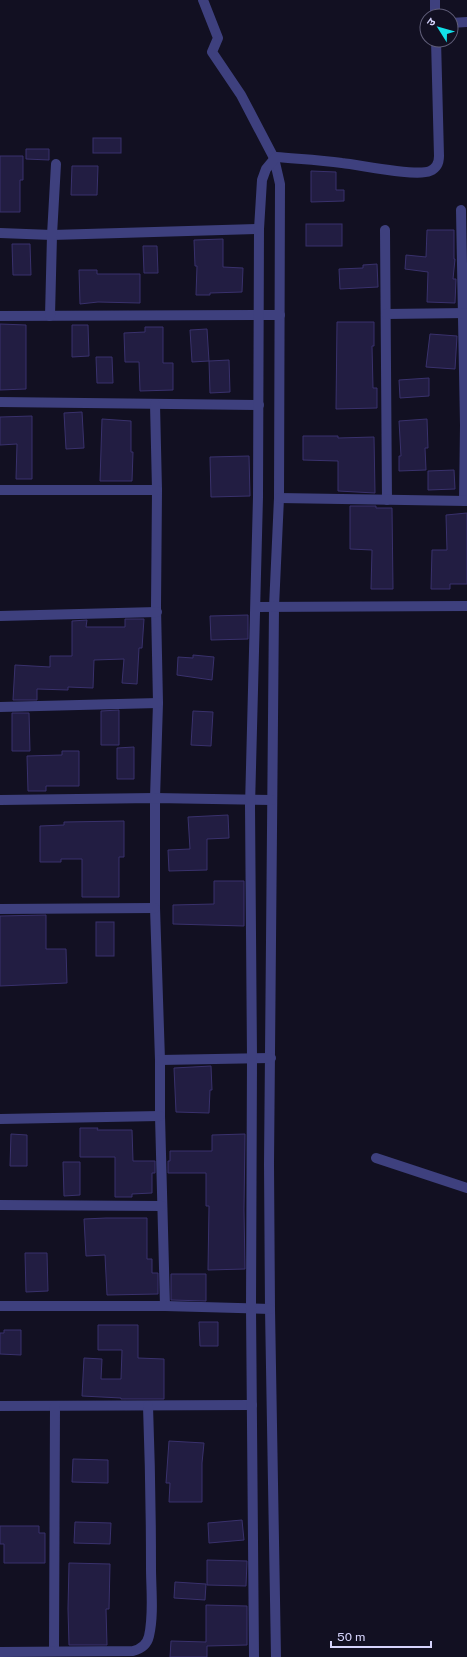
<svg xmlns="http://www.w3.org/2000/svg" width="467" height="1657" viewBox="0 0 467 1657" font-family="'Public Sans','Noto Sans Devanagari',sans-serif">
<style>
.building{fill:#221d42;stroke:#39316c}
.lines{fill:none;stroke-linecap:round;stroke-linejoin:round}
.street{stroke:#3e407e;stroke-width:10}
</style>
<rect width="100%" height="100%" fill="#121022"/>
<g class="building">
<rect x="93" y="138" width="28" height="15"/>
<path d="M26,149h23v11l-23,-1z"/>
<path d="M0,156h23v24h-3v32h-20z"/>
<path d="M72,166h26l-1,29h-26z"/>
<path d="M311,171l25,1v18h8v11l-33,1z"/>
<rect x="306" y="224" width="36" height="22"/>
<path d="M427,230h27v29h1l-2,20h3l-1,24 -28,-1 1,-30 -23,-3 1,-14 20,2z"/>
<path d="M223,239v28l20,1 -1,24 -32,1v2h-14l1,-29h-2l-1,-26z"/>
<path d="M12,244h18l1,31h-18z"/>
<path d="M143,246h14l1,27h-14z"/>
<path d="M377,264l1,23 -38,2 -1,-20 24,-1v-3z"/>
<path d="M79,270h18v4h43v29l-42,-1 -18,2z"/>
<path d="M337,322h37v24h-2l1,42h4v20l-41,1z"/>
<path d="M0,324l26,1v64l-26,1z"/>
<path d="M72,325h16l1,31 -17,1z"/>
<path d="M145,327h18v36h10v27l-33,1 -1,-29h-14l-1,-29 21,-1z"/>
<path d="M207,329l2,32 -17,1 -2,-32z"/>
<path d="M430,334l27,2 -2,33 -29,-2z"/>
<path d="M96,357h16l1,26h-16z"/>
<path d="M229,360l1,32 -20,1 -1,-32z"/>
<path d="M429,378v18l-29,2 -1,-18z"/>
<path d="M82,412l2,36 -18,1 -2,-36z"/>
<path d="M32,416v63h-16l1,-35 -17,1v-28z"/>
<path d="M102,419l29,2v31h2l-1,29h-32z"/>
<path d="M427,419l1,29h-3l1,22 -27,1v-15h2l-2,-35z"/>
<path d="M303,436h35v2l36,-1 1,56 -37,-2v-30l-35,-1z"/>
<path d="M249,456l1,40 -39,1 -1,-40z"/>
<path d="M454,470l1,19 -27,1v-19z"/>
<path d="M350,506h26v2h16l1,81h-22l1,-39 -22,-1z"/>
<path d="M467,513v71h-17v5h-19l1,-39h15l-1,-35z"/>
<path d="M248,615v24l-37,1 -1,-24z"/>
<path d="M125,619h19l-2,29h-3l-2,36 -15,-1 2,-24 -30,1 -1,28 -25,-1v3l-31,-1v11h-24l2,-35 35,2v-11h22v-35l15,-1 -1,7h39z"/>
<path d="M193,655l21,2 -2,23 -35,-5 1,-18 15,1z"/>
<path d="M119,710v35h-18v-34z"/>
<path d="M193,711l20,1 -2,34 -20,-1z"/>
<path d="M12,713h17l1,38h-18z"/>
<path d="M134,747v32h-17v-31z"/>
<path d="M62,751h17v35h-33v5h-18l-1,-35 35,-1z"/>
<path d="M228,815l1,23 -22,1v31l-38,1 -1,-21 22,-1 -2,-32z"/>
<path d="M124,821v36h-5v40h-37v-38h-21v3h-21v-36l24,-1v-3z"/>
<path d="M214,881h30v45l-71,-2v-19l41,-1z"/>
<path d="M46,915v34h20l1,34 -67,3v-70z"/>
<rect x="96" y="922" width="18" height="34"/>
<path d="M211,1066l1,24h-2l-1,23 -33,-1 -2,-44z"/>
<path d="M80,1128h18l-1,2h35l1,31h22v12h-3v20l-20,1v3h-17v-40h-35z"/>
<path d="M11,1134l16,1v31h-17z"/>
<path d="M245,1134l-1,76 1,59 -37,1 1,-64h-3v-33h-38v-12h2v-10h42v-16z"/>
<path d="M63,1162h17v33l-16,1z"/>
<path d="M106,1218h41v41h5v14h6v21l-51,1 -2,-40 -19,1 -2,-37z"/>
<path d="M25,1253h22l1,38 -22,1z"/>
<path d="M171,1274h35v27l-35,-1z"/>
<path d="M199,1322h19v24h-18z"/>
<path d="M98,1325h40v33l26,1v40h-43v-1l-39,-2 2,-38 18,1 -1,20h20l1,-29h-24z"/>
<path d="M4,1330h17v25l-21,-1v-21h4z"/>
<path d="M169,1441l35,2 -2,20v39h-33l1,-19h-4z"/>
<path d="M73,1459l35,1v23l-36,-1z"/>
<path d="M242,1520l2,20 -35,3 -1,-20z"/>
<path d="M75,1522l36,1 -1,21 -36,-1z"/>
<path d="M0,1526h39v7h6v30h-41v-19h-4z"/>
<path d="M207,1560l40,1 -1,25 -39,-1z"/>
<path d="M69,1563l41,1 -1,45h-3l1,36h-38l-1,-36z"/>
<path d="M175,1582l31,2 -1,16 -31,-2z"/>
<path d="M206,1605l41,1v39l-40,1v11h-37l1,-16 35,1z"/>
</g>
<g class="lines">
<g class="street">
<path d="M203,0l15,38 -6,14 29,43 33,63 6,26 -1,314 -5,109 -5,557 1,145 6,348"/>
<path d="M435,0v16"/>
<path d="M451,23l16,-1"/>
<path d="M461,210l4,215 -1,76"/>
<path d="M385,230l2,270"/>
<path d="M0,233l52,2 207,-6"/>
<path d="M386,314l81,-1"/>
<path d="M0,316l280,-1"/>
<path d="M50,316l2,-81 4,-71"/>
<path d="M0,402l259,3"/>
<path d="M155,404l2,86 -1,117 2,96 -3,95v110l5,152v56l5,190"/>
<path d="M0,490h157"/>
<path d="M279,498l188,3"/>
<path d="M256,607l211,-1"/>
<path d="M0,616l157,-4"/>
<path d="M0,707l158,-4"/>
<path d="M0,800l155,-2 117,2"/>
<path d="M0,909l155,-1"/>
<path d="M160,1060l111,-2"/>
<path d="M0,1119l160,-3"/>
<path d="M376,1158l91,30"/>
<path d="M0,1205l162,1"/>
<path d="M0,1306h165l105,3"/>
<path d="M0,1406l252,-1"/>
<path d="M54,1651l1,-245"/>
<path d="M0,1652l133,-1c8,-2 14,-6 16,-15 5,-22 2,-46 2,-68 0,-54 -1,-108 -3,-162"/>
<path d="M254,1657l-3,-349 1,-250 -2,-252 8,-309 1,-268 3,-49 4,-11 10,-12c22,2 44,3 66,6 19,2 74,14 88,8 7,-3 9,-8 9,-15l-3,-116"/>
</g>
</g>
<g transform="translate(439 28) rotate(307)"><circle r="19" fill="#121022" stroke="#605e79"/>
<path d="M0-3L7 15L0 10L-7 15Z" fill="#12e1ea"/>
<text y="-6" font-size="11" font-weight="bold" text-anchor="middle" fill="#d6d4fc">उ</text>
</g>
<path d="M331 1641v6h100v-6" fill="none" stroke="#d6d4fc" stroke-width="2"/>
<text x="337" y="1641" font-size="12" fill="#d6d4fc" stroke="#121022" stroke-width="3" paint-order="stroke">50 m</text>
</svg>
